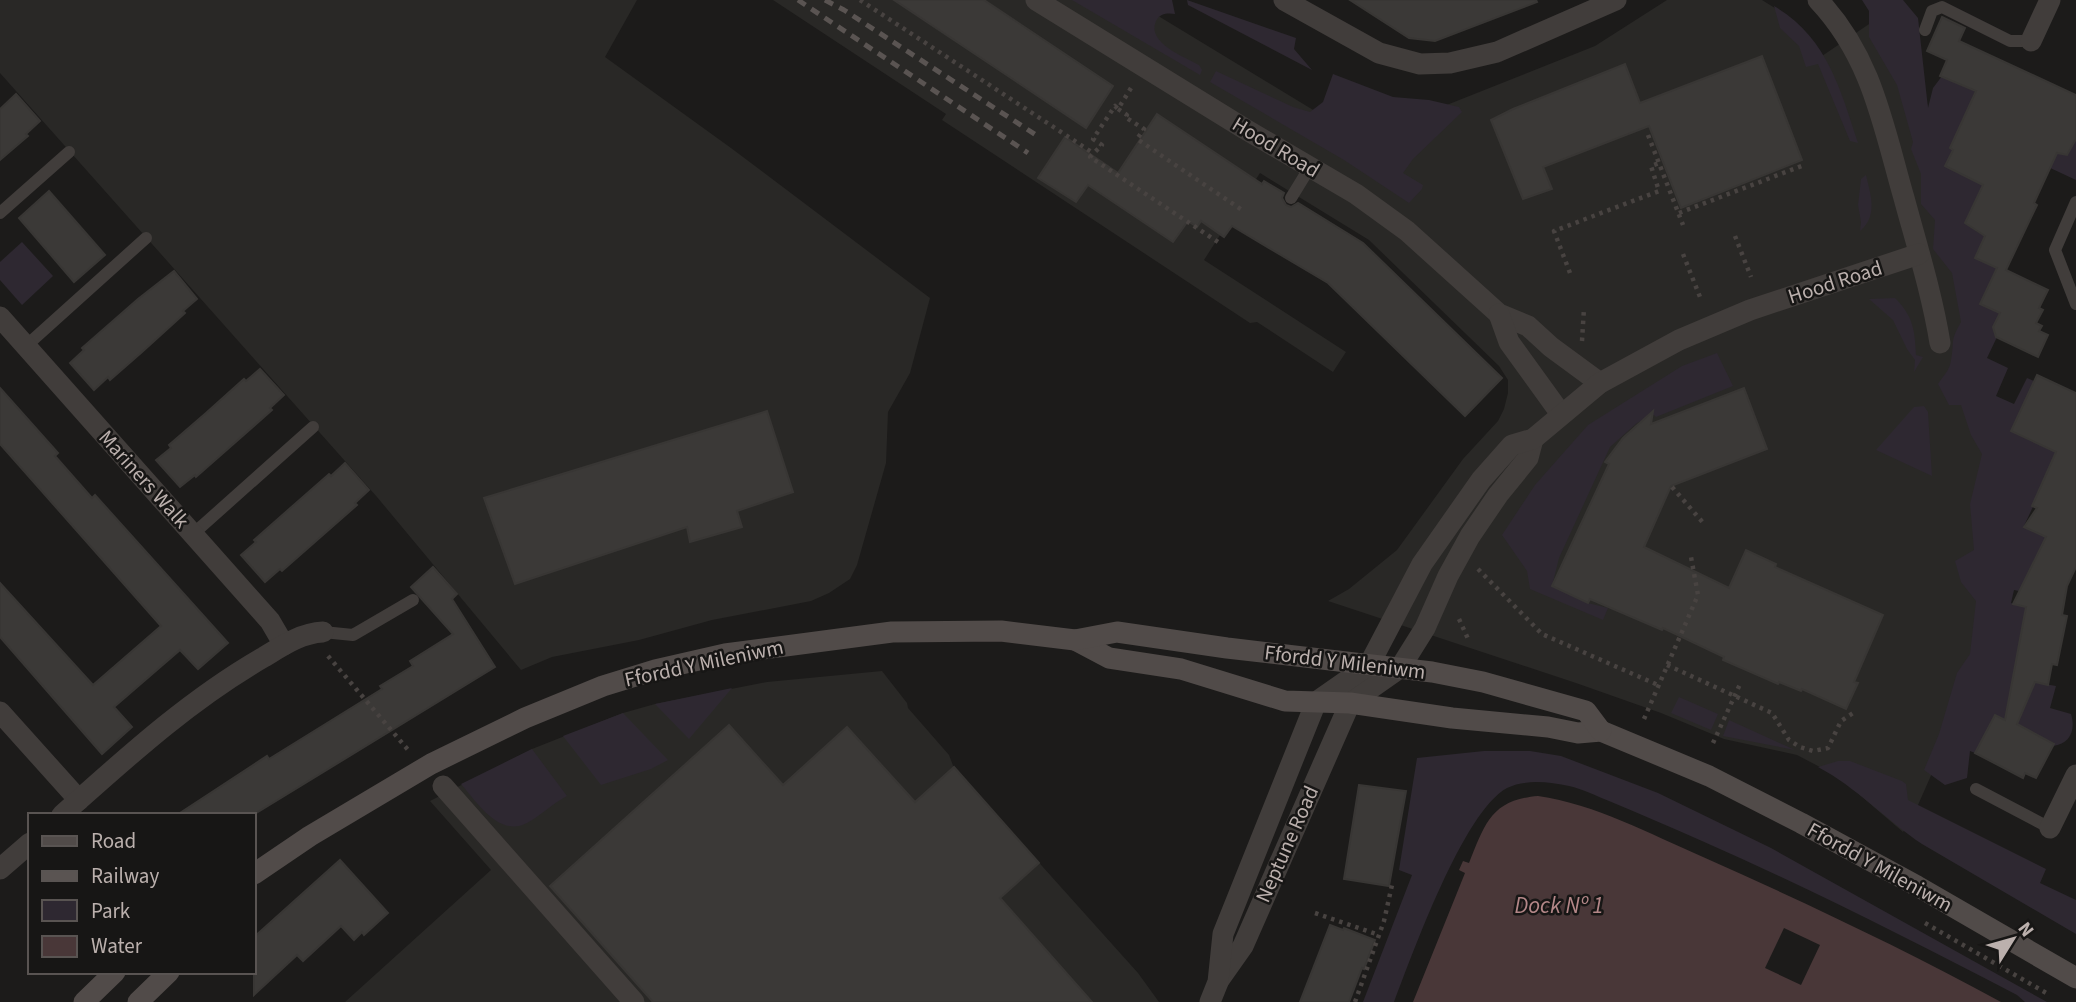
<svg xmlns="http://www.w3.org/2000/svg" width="2076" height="1002" viewBox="0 0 2076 1002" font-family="'Source Sans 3',sans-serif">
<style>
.built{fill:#292826}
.green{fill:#2e2831}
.water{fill:#493738}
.pier{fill:#1c1b1a}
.building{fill:#3b3937;stroke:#383634;stroke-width:2}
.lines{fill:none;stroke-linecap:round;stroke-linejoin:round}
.path{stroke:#484341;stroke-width:4.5;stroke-dasharray:3.5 5;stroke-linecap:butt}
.lane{stroke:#413d3b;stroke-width:12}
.street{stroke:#413d3b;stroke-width:21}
.secondary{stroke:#514b49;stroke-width:21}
.rail{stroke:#5a5452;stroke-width:5;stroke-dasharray:9 7;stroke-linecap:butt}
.labels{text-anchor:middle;stroke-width:5;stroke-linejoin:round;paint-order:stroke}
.street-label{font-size:21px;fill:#bbb0ad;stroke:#171615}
.water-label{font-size:23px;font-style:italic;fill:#b48788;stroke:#171615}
</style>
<rect width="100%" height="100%" fill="#1c1b1a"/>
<g class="built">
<path d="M0,0h637l-32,57 126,91 199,150 -20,75 -22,39 -2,51 -29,102 -7,14 -21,14 -18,8 -99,19 -73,20 -87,17 -31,13 -144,-173 -377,-424z"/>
<path d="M773,0h359l229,139 234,-93 72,-46h95l16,10 44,46 75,-51 32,105 57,286 -9,275 -59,134 -15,27 -64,-55 -42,-22 -73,-16 -63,-26 -85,-30 -248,-82 21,-12 48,-39 66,-91 35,-38 6,-12 4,-16v-13l-9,-14 -130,-126 -109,-67 -56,87 142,92 -13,20 -76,-50 -7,1 -308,-203 4,-6z"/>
<path d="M882,671l25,32 1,5 41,47 5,13 184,205 21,29h-814l146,-132 -61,-69 102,-52 91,-36 32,-9 112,-22z"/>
</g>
<g class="green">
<path d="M1072,0h100l3,14c-7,-1 -15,-1 -19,7 -10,22 29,36 43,44l3,5 -2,5z"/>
<path d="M1187,0l109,38 -2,11 18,21 -124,-65z"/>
<path d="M1862,0h41l15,18 10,90 5,-20 9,-12 33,15 -4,10 96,54 9,-16v41l-30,-14 -70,65 9,5 15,33 9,29 -16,29 2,7 9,4 -7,-1 -10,21 21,10 -12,28 18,8 13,-26 7,3 42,59 -39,58 -13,28 41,20 -2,4 -19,-9 -17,34 2,18 -15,-3 -3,13 15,4 -4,23 11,52 23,4 -6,22 21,6c5,16 -1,30 -18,32l1,-3 -59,-28 -20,38 -5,-2 -3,27 -22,7 -21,-15 15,-36 18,-61 13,-19 6,-53 -15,-19 -6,-21 19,-11 -4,-46 12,-50 -11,-19 -10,-30h-12l-11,-21c5,-8 12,-14 13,-24 4,-20 -2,-17 10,-38l-9,-49 -19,-24 2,-29 -14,-16v-30l-10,-25 2,-7 -16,-57 -28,-48v-26z"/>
<path d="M1774,6c53,31 66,82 84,137l-8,-2 -32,-77 -12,3 -7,-21 -19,-18z"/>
<path d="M1216,71l77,36 17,5 13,-10 10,-28 60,23 36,3 30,7 3,5 -49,47 -10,14 20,12 -1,4 -13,14 -65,-43 -134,-78z"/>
<path d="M1866,175c5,21 12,41 -6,56l1,-9 -3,-17 3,-26z"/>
<path d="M22,242l31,34 -31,29 -22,-25v-18z"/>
<path d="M1895,298c18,18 20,32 21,57l7,2 -9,15 1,-12 -8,-11 -14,-29 -24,-21z"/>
<path d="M1717,353l16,33 -77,31 -2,-2 -17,8 -27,24 -51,111 -7,28 36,17 20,5 -5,12 -73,-31 -3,-18 -25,-36 33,-50 53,-60 94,-59z"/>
<path d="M1924,406l4,6 4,64 -56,-26 38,-43z"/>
<path d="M732,688l-43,51 -34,-35z"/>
<path d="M1679,697l39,17 -7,16 -40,-17z"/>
<path d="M623,713l45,47 -17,9 -50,16 -38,-49z"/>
<path d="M1729,720l66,30 -72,-14z"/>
<path d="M532,749l35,47c-15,8 -27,20 -40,27 -28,15 -51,-22 -66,-39z"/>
<path d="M1484,751h46l31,5 97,37 113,55 276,154h-22l-8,-7c-104,-54 -208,-107 -315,-154 -31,-14 -62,-27 -93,-40 -13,-5 -26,-12 -40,-15 -19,-4 -44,-7 -62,2 -44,24 -94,165 -113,214h-31l49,-127 -13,-5 18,-112z"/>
<path d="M1838,761h12l52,20 4,3 2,16 138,69 -6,14 36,17v34l-154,-90c-36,-24 -66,-57 -104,-77z"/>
</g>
<path class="water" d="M1538,796c57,8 112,38 165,61 101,45 201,92 298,145h-588l52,-129 -6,-3 4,-9 6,2c16,-39 22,-63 69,-67z"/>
<path class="pier" d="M1784,928l36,17 -19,40 -36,-17z"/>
<g class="building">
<path d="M894,0h90l129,86 -27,42z"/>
<path d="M1350,0h186l1,2 -102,39 -26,-3z"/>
<path d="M1942,17l23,11 -6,13 117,54v44l-9,16 -10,-2 -23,50 3,2 -31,65 42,20 -9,18 4,2 -7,13 6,3 -3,5 9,4 -10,22 -42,-20 -3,-10 7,-14 -20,-9 17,-36 -22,-10 10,-22 -20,-13 18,-38 -38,-19 8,-16 -3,-2 26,-57 -36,-15 7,-16 -20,-9z"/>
<path d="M1762,56l40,104 -121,48 -32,-82 -106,41 9,22 -29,10 -32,-79 22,-11 112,-45 15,39z"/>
<path d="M16,94l24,27 -14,13 2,2 -28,24v-51z"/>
<path d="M1157,114l105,70 2,-3 20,12 -2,5 4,7 5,2 7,-4 65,40 139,135 -37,38 -137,-133 -96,-57 -8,11 -23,-16 -4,6 -9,-6 -15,21 -85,-57 -12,17 -38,-24 27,-41 53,36z"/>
<path d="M49,191l56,64 -31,27 -55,-64z"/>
<path d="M174,271l23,28 -14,12 2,2 -43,39 -32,28 -2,-3 -14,13 -24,-27 14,-13 -2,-2 56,-49z"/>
<path d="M260,369l24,26 -14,13 2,2 -76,67 -1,-2 -15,12 -24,-27 15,-12 -2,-3 37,-32 38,-34 2,2z"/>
<path d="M2037,375l39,18v174l-9,19 -5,29 5,1 -10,49 -5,-1 -4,21 -13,-3 -18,42 37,20 -18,34 -11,-5 -2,5 -48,-25 20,-38 10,5 21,-113 -13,-3 33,-67 -22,-10 13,-19 -5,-2 24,-54 -45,-21z"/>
<path d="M0,388l58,65 -3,3 37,42 3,-3 133,148 -30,26 -18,-19 -66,57 18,20 -30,27 -102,-117v-54l93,102 68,-59 -161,-182z"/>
<path d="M1744,388l23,61 -96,37 -27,61 85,41 17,-38 30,14 -1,3 108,48 -29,67 4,1 -12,26 -44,-20 -1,2 -22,-9 -1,2 -55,-24 1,-3 -61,-29 -1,2 -72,-31 -2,4 -36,-17 57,-122 -4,-2 18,-24 30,-27 -2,13z"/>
<path d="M767,411l26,81 -56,19 5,16 -52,15 -3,-15 -172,57 -31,-86z"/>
<path d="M345,463l24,27 -14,13 2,2 -75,66 -2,-2 -15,13 -24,-27 15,-13 -2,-2 75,-66 2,2z"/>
<path d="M433,567l24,27 -5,5 43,68 -242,148h-76l90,-59 2,3 113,-70 -2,-3 33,-20 -3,-5 43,-27 -42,-47z"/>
<path d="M729,725l54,60 64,-58 68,75 39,-35 85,96 -39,35 92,104h-439l-103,-116z"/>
<path d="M1359,785l47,6 -17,95 -45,-7z"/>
<path d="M340,860l48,53 -24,22 -2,-3 -8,8 -13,-14 -38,35 -6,-6 -43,40v-58z"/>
<path d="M1330,925l13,5 1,-2 31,12 -11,29 -2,-1 -13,34h-49z"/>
</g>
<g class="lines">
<g class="path">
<path d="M860,0l233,153"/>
<path d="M1131,88l-13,21 -3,-3 -22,33 9,6 -12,12 128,85"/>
<path d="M1118,109l9,6 -2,2 19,12 -7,10 105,71"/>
<path d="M1648,135l35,90"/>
<path d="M1679,213l125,-48"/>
<path d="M1735,236l16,41"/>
<path d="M1683,254l17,43"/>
<path d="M1570,273l-16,-42 105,-40 -8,-25 8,-3"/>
<path d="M1582,341l2,-33"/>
<path d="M1672,487l33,38"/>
<path d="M1478,569l64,65 116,51"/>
<path d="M1459,619l10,22"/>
<path d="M328,656l81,95"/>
<path d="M1667,665l105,48 17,27 11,7 13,4 15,-3 13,-27 12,-8"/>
<path d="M1644,719l54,-124 -7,-38"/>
<path d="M1713,743l28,-61"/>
<path d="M1315,913l64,22"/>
<path d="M1925,923l123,71"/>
<path d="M1355,1002l29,-81 8,-36"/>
</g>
<g class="lane">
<path d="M1925,30l7,-19 10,-4 68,34h21"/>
<path d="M1291,198l19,-31"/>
<path d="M2076,202l-21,48 21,54"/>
<path d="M0,213l69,-61"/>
<path d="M26,346l120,-108"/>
<path d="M193,534l120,-107"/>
<path d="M323,632l30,3 60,-35"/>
<path d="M1976,789l74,39"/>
</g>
<g class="street">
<path d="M1036,0l209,129 111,65 51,37 92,83 29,12 23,21 49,36"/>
<path d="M1284,0l95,53 41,11 30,-1 47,-11 119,-52"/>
<path d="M1818,0c54,57 65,125 86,198 13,48 28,96 36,145"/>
<path d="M2031,41l19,-41"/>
<path d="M1499,314l10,28 52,72"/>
<path d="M0,317l270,304 14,24"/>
<path d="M0,712l79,88"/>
<path d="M443,786l191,216"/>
<path d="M62,815c64,-57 127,-115 202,-158 18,-11 37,-24 59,-25"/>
<path d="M2050,828l26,-53"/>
<path d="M0,869l30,-26"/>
<path d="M1219,980l24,-34 107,-243 50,-35 25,-40 23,-52 22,-40 28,-41 30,-37 5,-19"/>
<path d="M1210,1002l8,-20 5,-48 93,-232 53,-37 53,-101 59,-84 31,-35 21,-6 67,-56 79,-43 71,-30 169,-56"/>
</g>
<g class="secondary">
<path d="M1075,640l34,18 72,11 104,32 65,2 102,15 96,9 30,6 23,-2 108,45 92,47 116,63 159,92"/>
<path d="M254,874l56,-38 121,-72 94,-46 78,-32 52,-16 70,-16 167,-22 109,-1 74,9 42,-8 110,16 205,24 51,10 103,29 15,20"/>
<path d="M84,1002l31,-30"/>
<path d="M138,1002l31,-30"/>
</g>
<g class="rail">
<path d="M798,0l230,153"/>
<path d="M825,0l19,10 195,127"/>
</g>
</g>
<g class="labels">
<g class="street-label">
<text transform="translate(1276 147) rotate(31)" y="7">Hood Road</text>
<text transform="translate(1835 282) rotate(-18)" y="7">Hood Road</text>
<text transform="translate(144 479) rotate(48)" y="7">Mariners Walk</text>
<text transform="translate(1345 662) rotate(7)" y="7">Ffordd Y Mileniwm</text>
<text transform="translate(704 663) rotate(-12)" y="7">Ffordd Y Mileniwm</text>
<text transform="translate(1287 844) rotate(-66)" y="7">Neptune Road</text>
<text transform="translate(1880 867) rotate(29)" y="7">Ffordd Y Mileniwm</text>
</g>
<g class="water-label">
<text x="1559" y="913">Dock Nº 1</text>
</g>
</g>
<rect x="28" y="813" width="228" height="161" fill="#171615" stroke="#595452" stroke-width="2"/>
<rect x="42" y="836" width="35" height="10" fill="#514b49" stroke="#595452" stroke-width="2"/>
<text x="91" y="848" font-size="21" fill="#bbb0ad">Road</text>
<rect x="42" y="871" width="35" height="10" fill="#5a5452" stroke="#595452" stroke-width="2"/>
<text x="91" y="883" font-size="21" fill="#bbb0ad">Railway</text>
<rect x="42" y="900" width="35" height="21" fill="#2e2831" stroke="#595452" stroke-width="2"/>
<text x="91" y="918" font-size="21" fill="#bbb0ad">Park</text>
<rect x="42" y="936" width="35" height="21" fill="#493738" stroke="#595452" stroke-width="2"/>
<text x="91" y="953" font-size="21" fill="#bbb0ad">Water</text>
<g transform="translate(2013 939) rotate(53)" stroke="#171615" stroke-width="5" paint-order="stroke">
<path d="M0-5L12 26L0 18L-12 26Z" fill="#bbb0ad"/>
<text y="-10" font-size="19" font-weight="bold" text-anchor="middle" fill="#bbb0ad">N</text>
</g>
</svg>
